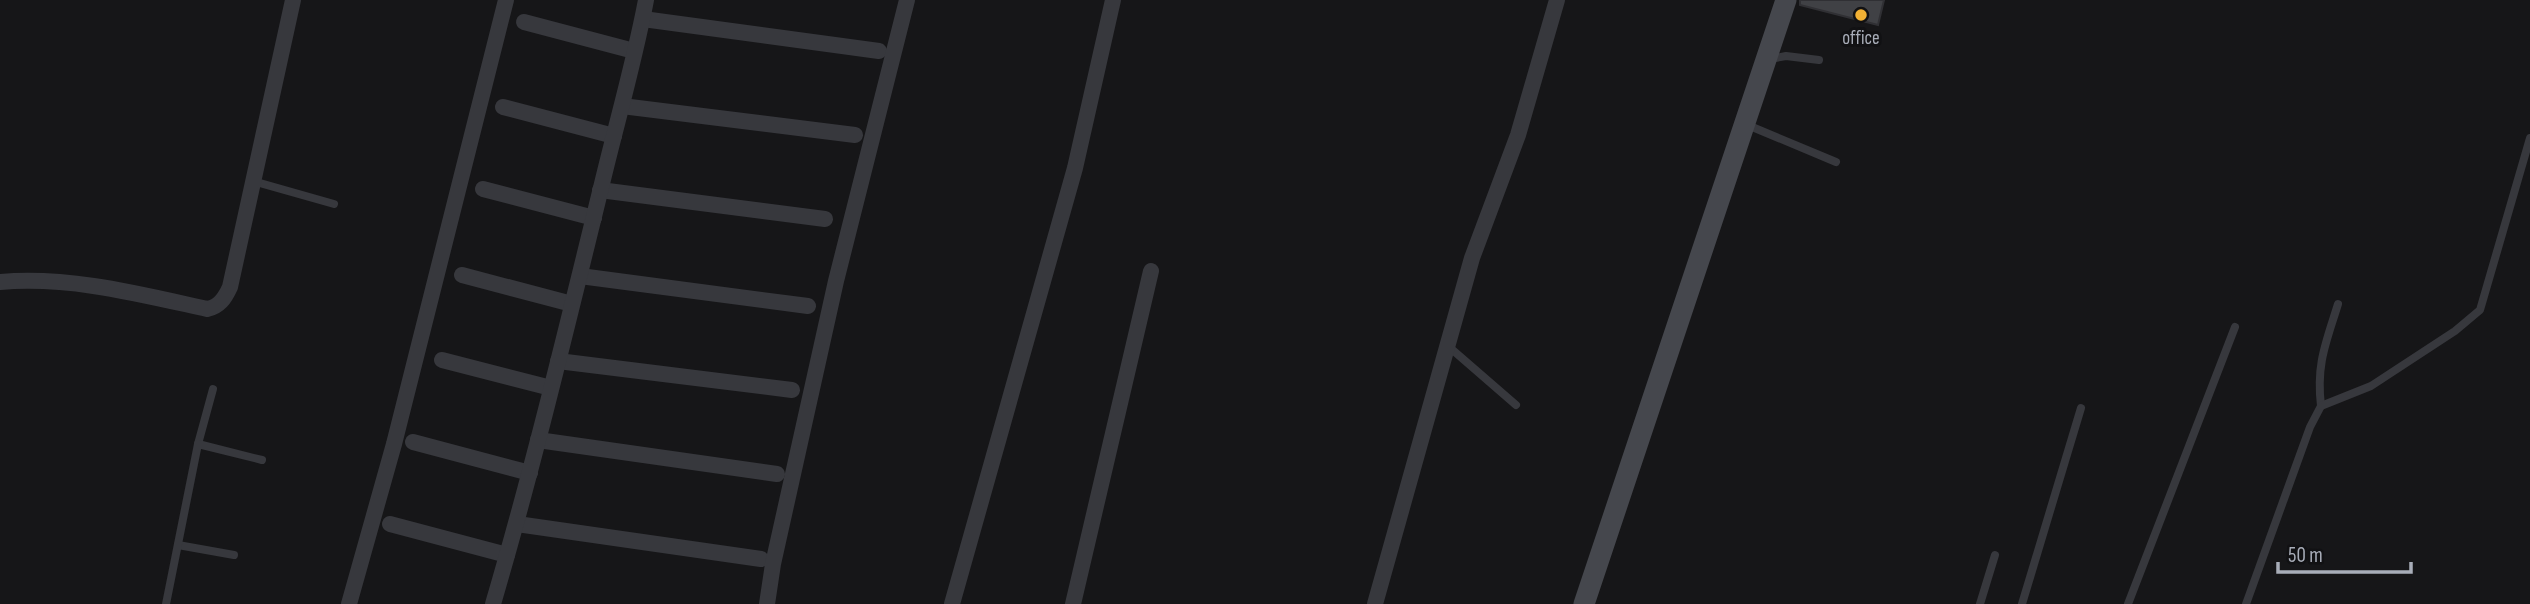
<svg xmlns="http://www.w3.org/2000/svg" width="2530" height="604" viewBox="0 0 2530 604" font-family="'Sofia Sans Condensed',sans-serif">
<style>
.building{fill:#404145;stroke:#303034;stroke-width:2}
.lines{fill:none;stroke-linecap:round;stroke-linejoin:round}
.lane{stroke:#37383d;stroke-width:8}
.street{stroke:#37383d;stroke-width:16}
.secondary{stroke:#45474d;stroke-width:21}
.poi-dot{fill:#f2b134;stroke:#111113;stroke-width:2.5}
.labels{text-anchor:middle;stroke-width:6;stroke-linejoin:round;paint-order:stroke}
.poi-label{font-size:19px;fill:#a8adb8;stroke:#111113}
</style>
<rect width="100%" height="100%" fill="#161618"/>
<path class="building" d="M1800,0h84l-6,25 -78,-20z"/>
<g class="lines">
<g class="lane">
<path d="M1770,59l16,-3 33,4"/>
<path d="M1745,124l91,38"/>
<path d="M253,181l81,23"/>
<path d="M1448,346l68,59"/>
<path d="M2321,406c-5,-42 5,-63 17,-102"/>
<path d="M198,444l15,-55"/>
<path d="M178,545l56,10"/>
<path d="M166,604l32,-160 64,16"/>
<path d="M1980,604l15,-49"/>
<path d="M2022,604l59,-196"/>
<path d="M2128,604l107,-277"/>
<path d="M2246,604l64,-177 11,-21 50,-20 84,-55 25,-21 50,-172"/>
</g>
<g class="street">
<path d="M643,19l236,32"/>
<path d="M524,22l110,29"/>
<path d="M622,106l233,29"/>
<path d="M503,107l111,29"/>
<path d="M483,189l111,29"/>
<path d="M600,190l225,29"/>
<path d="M462,275l110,29"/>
<path d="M580,276l228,30"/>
<path d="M0,282c70,-6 139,12 207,27 12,-2 18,-11 23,-22l63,-287"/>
<path d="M442,360l109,28"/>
<path d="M558,361l234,29"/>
<path d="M538,440l239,34"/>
<path d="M413,442l117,31"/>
<path d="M390,524l117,31"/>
<path d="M517,524l244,35"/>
<path d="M349,604l45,-160 112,-444"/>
<path d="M493,604c40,-136 73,-274 107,-412 15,-64 34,-128 46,-192"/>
<path d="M767,604l6,-40 63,-283 71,-281"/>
<path d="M952,604l123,-436 38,-168"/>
<path d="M1073,604l78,-333"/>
<path d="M1375,604l97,-346 46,-123 39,-135"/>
</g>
<path class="secondary" d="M1584,604l202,-604"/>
</g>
<circle class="poi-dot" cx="1861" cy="15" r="7"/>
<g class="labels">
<g class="poi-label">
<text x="1861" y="44">office</text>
</g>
</g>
<path d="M2278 562v10h133v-10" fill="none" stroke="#a8adb8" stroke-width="3.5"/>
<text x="2288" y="562" font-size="21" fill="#a8adb8" stroke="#111113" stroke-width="5" paint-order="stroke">50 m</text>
</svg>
